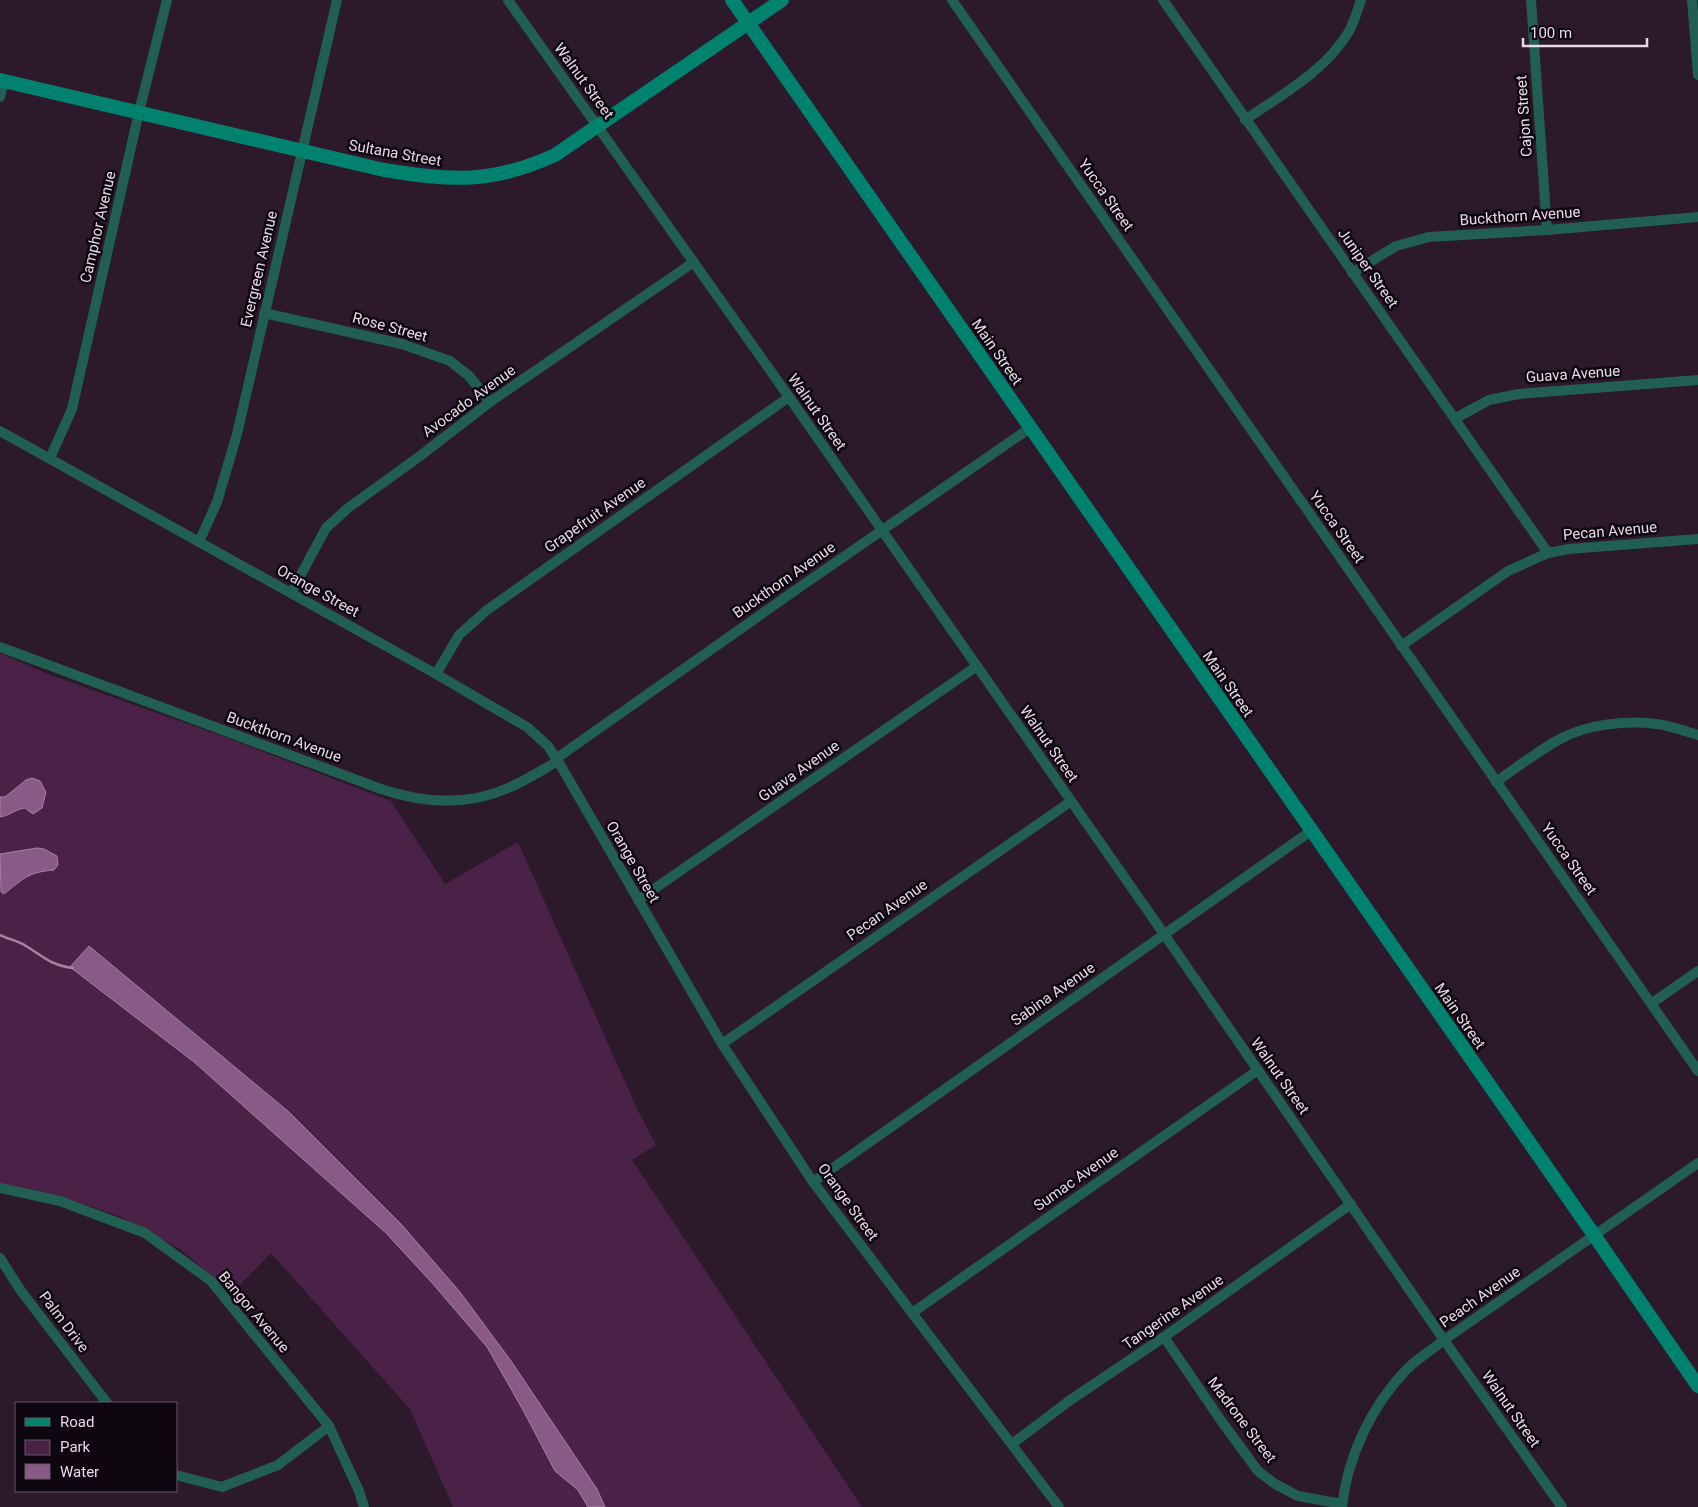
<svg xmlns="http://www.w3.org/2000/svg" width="1698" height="1507" viewBox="0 0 1698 1507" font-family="Roboto,sans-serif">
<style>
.green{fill:#4a2247}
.water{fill:#8a5a86;stroke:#a680a2}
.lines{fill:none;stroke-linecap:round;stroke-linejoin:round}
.stream{stroke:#a680a2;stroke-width:2.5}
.street{stroke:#215f53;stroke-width:10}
.secondary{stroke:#00826f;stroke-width:14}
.labels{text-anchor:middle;stroke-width:5;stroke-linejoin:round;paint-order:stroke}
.street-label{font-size:15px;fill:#e7d9e5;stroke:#0f070f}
</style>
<rect width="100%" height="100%" fill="#2c192b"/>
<path class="green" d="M0,653l50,22 172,61 169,65 54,83 73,-42 120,269 18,34 -24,15 230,347h-409l-43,-98 -139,-156 -39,40 -52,-44 -61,-33 -59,-20 -60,-13z"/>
<g class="water">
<path d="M32,778l8,3 6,11 -4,16 -9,6 -8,-6c-9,1 -16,8 -25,9v-20h5l21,-17z"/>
<path d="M37,848l7,1 13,7 1,9 -4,5c-26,2 -31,9 -50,24l-3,-2 -1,-38z"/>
<path d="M89,946l200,166 112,112 59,68 51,69 86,128 8,18h-17l-10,-17 -23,-19 -32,-61 -36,-63 -54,-63 -47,-51 -192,-171 -124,-95z"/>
</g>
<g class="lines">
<path class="stream" d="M0,935c8,4 19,6 26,11 18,11 24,19 47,22"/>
<g class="street">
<path d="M508,0l281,397 375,537 280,406 118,167"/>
<path d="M952,0l746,1071"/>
<path d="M1163,0c127,185 258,368 385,553"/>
<path d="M1531,0l16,230"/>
<path d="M1692,0l6,75"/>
<path d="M0,97l4,-16"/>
<path d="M1245,120c36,-25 80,-49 103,-87 6,-10 9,-22 13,-33"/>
<path d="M1352,273l44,-27 33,-9 118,-7 151,-13"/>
<path d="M264,313l138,31 48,17 19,15 21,26"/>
<path d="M1456,418l33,-18 30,-6 179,-14"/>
<path d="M0,431l436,243 91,53 21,19 10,15 164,283 91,138 246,325"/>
<path d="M50,458l22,-49 67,-297 28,-112"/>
<path d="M199,542l18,-40 20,-68 100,-434"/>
<path d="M291,593l35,-65 22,-20 72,-52 70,-54 204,-140"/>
<path d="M1401,646l107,-75 40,-18 21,-4 129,-10"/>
<path d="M0,647l381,142c42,14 85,18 127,-1 17,-7 34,-18 50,-27"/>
<path d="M436,674l23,-39 28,-25 302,-213"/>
<path d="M557,758l243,-171 230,-159"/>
<path d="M1496,782c21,-15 42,-31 64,-43 28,-15 66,-19 97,-15 14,2 28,7 41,11"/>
<path d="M638,900l339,-234"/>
<path d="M1652,1003l46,-32"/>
<path d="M722,1044l348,-242"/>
<path d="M813,1182l498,-351"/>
<path d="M0,1188l60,13 85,32 66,48 118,145 30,65 5,16"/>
<path d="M0,1258l21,33 86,112"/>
<path d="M912,1313l346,-243"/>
<path d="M1164,1337l58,85 36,49 17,13 23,12 44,8"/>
<path d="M1012,1444l57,-43 95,-64 187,-133"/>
<path d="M176,1475l46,12 56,-22 51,-39"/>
<path d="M1342,1507c5,-50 30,-102 65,-138 11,-11 25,-19 37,-29l254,-177"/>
</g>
<g class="secondary">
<path d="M732,0l862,1235 104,151"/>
<path d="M0,80l384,90c66,11 108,14 171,-15l227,-155"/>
</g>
</g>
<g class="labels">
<g class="street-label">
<text transform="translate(584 81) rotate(54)" y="5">Walnut Street</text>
<text transform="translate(1524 116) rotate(-94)" y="5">Cajon Street</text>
<text transform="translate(395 153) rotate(10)" y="5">Sultana Street</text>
<text transform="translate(1106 195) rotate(55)" y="5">Yucca Street</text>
<text transform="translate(1520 216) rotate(-4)" y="5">Buckthorn Avenue</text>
<text transform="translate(98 227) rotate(-77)" y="5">Camphor Avenue</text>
<text transform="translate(1368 268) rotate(55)" y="5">Juniper Street</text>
<text transform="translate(259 269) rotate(-77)" y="5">Evergreen Avenue</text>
<text transform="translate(390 327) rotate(15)" y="5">Rose Street</text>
<text transform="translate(997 352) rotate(55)" y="5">Main Street</text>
<text transform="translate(1573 374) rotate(-4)" y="5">Guava Avenue</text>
<text transform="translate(469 401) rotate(-36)" y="5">Avocado Avenue</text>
<text transform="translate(817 412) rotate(55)" y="5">Walnut Street</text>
<text transform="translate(595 515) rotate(-35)" y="5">Grapefruit Avenue</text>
<text transform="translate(1337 527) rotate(55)" y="5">Yucca Street</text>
<text transform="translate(1610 531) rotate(-5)" y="5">Pecan Avenue</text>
<text transform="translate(784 580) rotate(-35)" y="5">Buckthorn Avenue</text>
<text transform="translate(318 591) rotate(29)" y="5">Orange Street</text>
<text transform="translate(1228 684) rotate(55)" y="5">Main Street</text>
<text transform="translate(284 737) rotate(20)" y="5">Buckthorn Avenue</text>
<text transform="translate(1049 744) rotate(55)" y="5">Walnut Street</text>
<text transform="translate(799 771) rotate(-35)" y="5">Guava Avenue</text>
<text transform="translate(1569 859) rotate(55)" y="5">Yucca Street</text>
<text transform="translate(633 862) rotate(60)" y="5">Orange Street</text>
<text transform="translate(887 910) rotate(-35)" y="5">Pecan Avenue</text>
<text transform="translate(1053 994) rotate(-35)" y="5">Sabina Avenue</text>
<text transform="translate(1460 1016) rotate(55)" y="5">Main Street</text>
<text transform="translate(1280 1076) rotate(55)" y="5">Walnut Street</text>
<text transform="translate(1076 1179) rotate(-35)" y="5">Sumac Avenue</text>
<text transform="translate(848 1202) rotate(54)" y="5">Orange Street</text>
<text transform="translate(1480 1297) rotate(-35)" y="5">Peach Avenue</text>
<text transform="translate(254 1312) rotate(50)" y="5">Bangor Avenue</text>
<text transform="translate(1173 1312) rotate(-35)" y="5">Tangerine Avenue</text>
<text transform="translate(64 1322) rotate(53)" y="5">Palm Drive</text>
<text transform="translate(1511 1409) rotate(55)" y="5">Walnut Street</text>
<text transform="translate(1242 1420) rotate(53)" y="5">Madrone Street</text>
</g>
</g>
<rect x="15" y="1402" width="162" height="90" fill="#0f070f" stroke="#655b65"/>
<rect x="25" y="1418" width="25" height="8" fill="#00826f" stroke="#655b65"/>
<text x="60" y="1427" font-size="15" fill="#e7d9e5">Road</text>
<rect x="25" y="1440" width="25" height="15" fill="#4a2247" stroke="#655b65"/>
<text x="60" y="1452" font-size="15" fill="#e7d9e5">Park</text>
<rect x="25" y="1464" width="25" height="15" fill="#8a5a86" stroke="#655b65"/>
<text x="60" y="1477" font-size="15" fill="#e7d9e5">Water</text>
<path d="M1523 38v8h124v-8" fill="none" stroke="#e7d9e5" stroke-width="2.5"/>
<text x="1530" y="38" font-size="15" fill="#e7d9e5" stroke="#0f070f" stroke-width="4" paint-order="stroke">100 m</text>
</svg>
